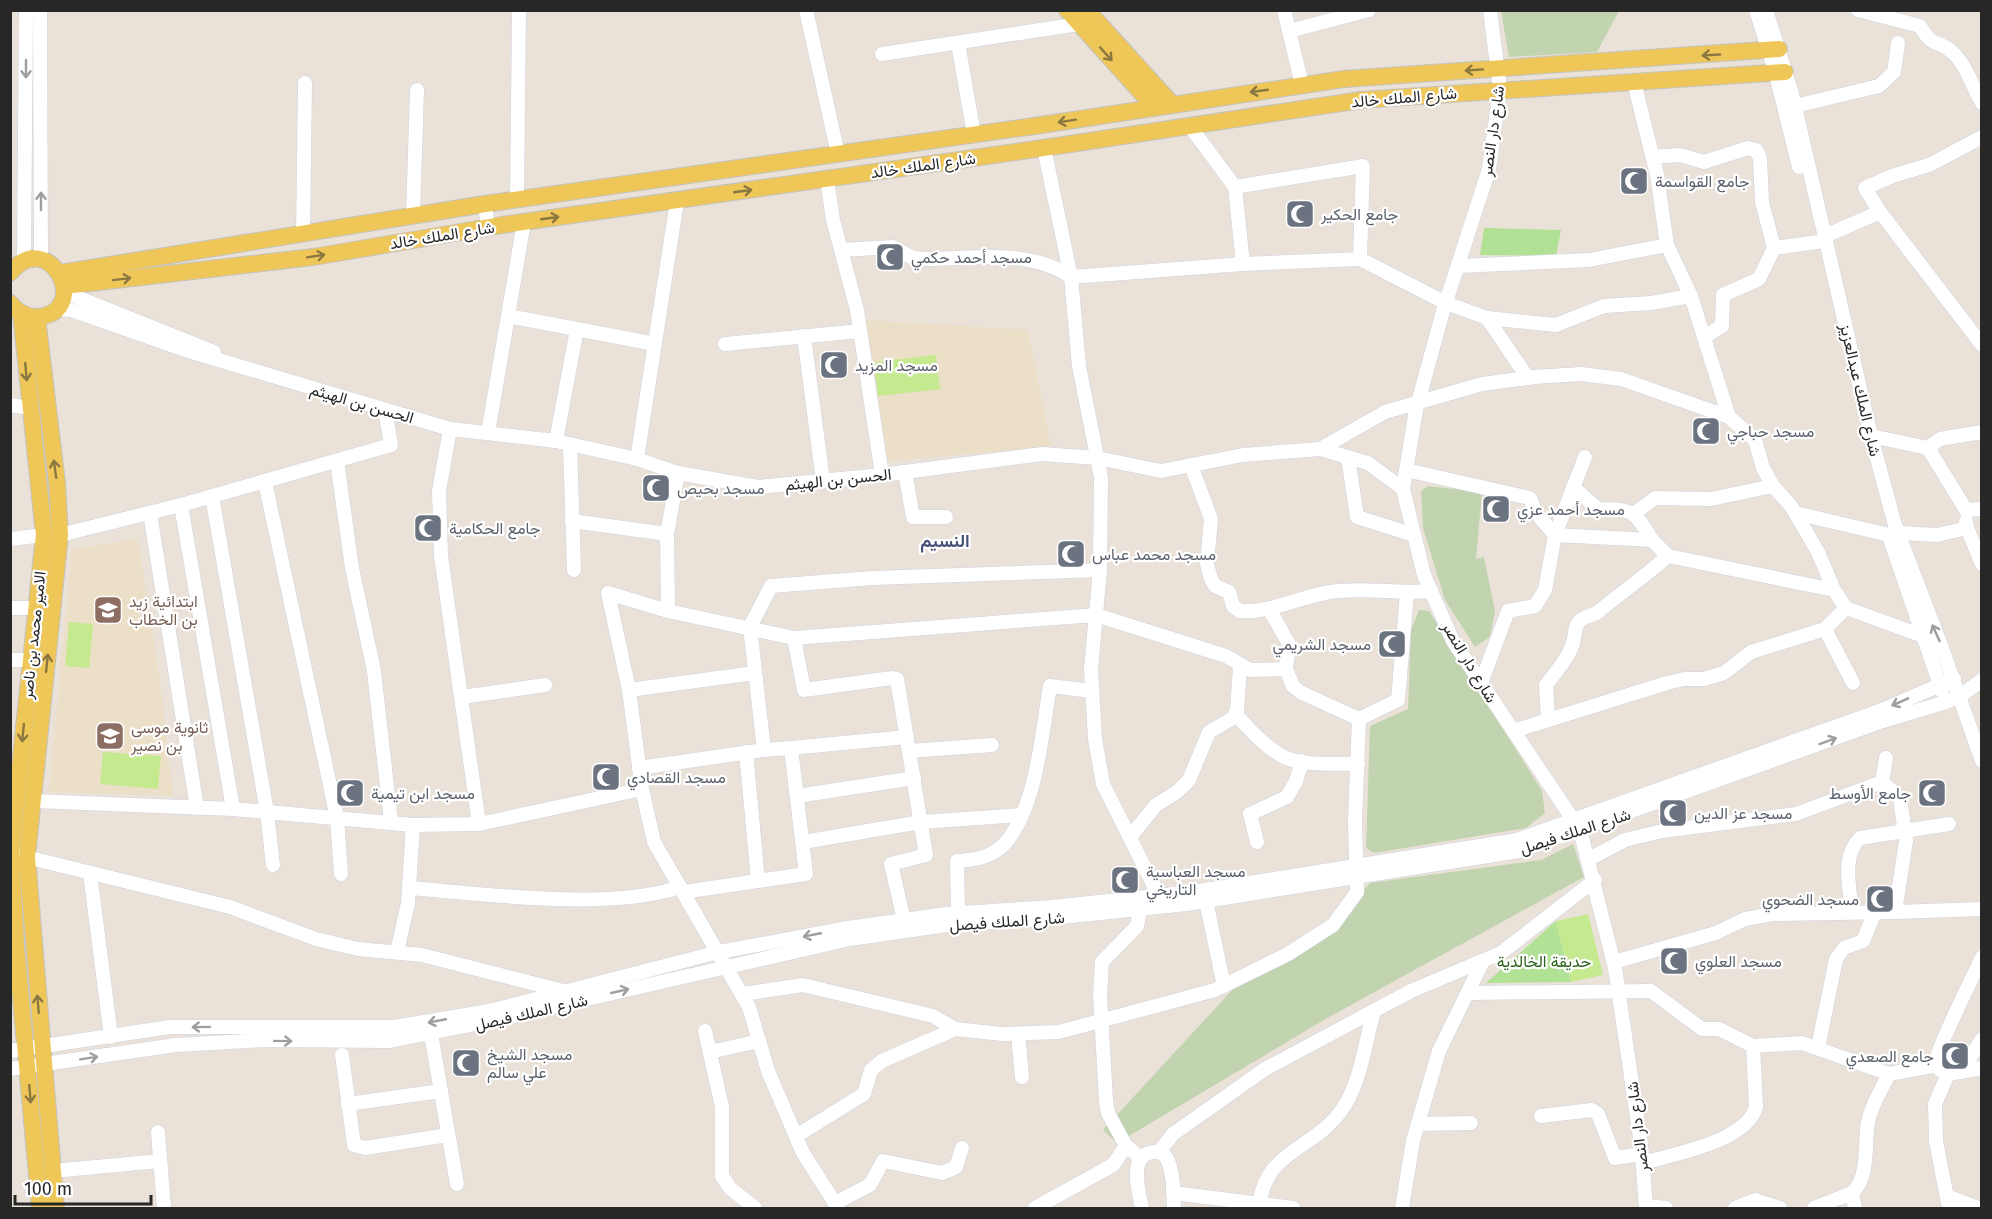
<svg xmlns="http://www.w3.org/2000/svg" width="1992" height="1219" viewBox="0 0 1992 1219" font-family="'Fira Sans',Vazirmatn,sans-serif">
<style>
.education{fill:#ecdfc7}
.green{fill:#b1e194}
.cemetery{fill:#c2d4af}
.pitch{fill:#c5e98f}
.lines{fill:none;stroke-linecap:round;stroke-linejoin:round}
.minor-casing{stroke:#ced2e1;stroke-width:15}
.major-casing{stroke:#c3c3c3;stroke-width:18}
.minor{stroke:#fff;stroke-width:14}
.major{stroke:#efc758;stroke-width:16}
.oneway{stroke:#8b7740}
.oneway2{stroke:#9e9e9e}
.labels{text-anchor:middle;stroke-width:4.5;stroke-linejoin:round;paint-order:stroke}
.street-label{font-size:16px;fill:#272727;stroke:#fff}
.worship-label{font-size:16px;fill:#5b616d;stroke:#fff;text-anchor:start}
.education-label{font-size:16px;fill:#785e54;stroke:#fff;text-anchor:start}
.park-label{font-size:16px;fill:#2a6219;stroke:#fff}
.neighbourhood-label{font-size:18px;font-weight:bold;fill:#485277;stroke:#fff}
</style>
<rect width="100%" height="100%" fill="#eae2d8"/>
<g class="education">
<path d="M863,320l165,10 23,117 -167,14z"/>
<path d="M138,539l22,142 13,115 -124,-4 23,-243z"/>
</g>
<g class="green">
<path d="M1484,228l77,2 -5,26 -76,-1z"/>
<path d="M1556,921l15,61 -85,1z"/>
</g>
<g class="cemetery">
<path d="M1501,11v-1l118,1 -22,41 -88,5z"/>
<path d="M1428,486l54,6 -6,67 8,-2 11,54 -5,26 -15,10 -30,-47 -22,-72 -2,-37z"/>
<path d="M1419,610l10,1 113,180 3,22 -19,15 -152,25 -8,-5 4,-122 38,-17 3,-79z"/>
<path d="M1573,844l11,33 -255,140 -212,126 -14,-13 131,-142 99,-63 37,-42 171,-23z"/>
</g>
<g class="pitch">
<path d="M936,355l4,34 -62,7 -4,-34z"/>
<path d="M69,622l24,2 -4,44 -24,-2z"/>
<path d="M103,752l58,4 -3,33 -58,-5z"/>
<path d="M1588,914l15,61 -32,7 -15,-61z"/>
</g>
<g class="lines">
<g class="minor-casing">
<g id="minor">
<path d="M40,10l1,250"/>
<path d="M806,10l32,144"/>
<path d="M1284,10l18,75"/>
<path d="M1490,10l10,79 -11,80 -46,142 -27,99 -13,79 21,86 29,66 127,189 35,138 26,176 5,64"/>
<path d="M1756,10l20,64 23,93"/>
<path d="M1766,10l26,84 79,342 24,89 47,123 40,113"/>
<path d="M1858,10l62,16c14,24 16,12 32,26 15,13 20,35 30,51"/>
<path d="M1289,31l80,-21"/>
<path d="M958,43l16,92"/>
<path d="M882,54l197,-30"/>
<path d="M1634,82l23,93 10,70 24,51 38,121"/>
<path d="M1795,106l84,-20 15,-14 4,-29"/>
<path d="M1189,125l46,62 8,77 117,-5 3,-93 -128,21"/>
<path d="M1044,148l27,129 8,89 22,111 -1,93 -9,99 4,70 8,45 56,112"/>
<path d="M1653,157l27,-2 24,7 44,-14 8,2 4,8 2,44 12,46 44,-6"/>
<path d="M827,179l6,41 24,90 25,165"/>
<path d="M517,199l2,-189"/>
<path d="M485,204l3,23"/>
<path d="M1880,212l-15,-24 27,-12 37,-11 53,-28"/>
<path d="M413,216l4,-126"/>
<path d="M303,234l2,-151"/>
<path d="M1825,236l55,-24 102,133"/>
<path d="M842,250l51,-3 20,11 12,1c48,0 104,-11 146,18l172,-13"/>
<path d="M1360,259l86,44 41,15 41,60"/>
<path d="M24,261l2,-251"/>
<path d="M1458,266l131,-6 78,-15"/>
<path d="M64,292l150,60"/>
<path d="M55,309l16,1 114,40 265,79 106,12 81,18 41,14 80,14 124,-12 160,-21 55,4 64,13 82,-16 77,-6 48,14 35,26"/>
<path d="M508,316l147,28"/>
<path d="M1487,318l69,7 48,-19 47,-3 40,-7"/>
<path d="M804,336l19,145"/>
<path d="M1704,337l18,-11 1,-31 36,-16 15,-31"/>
<path d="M725,344l135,-13"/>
<path d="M10,405l20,3"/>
<path d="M450,429l-11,62 2,65 38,268"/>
<path d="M488,433l36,-211"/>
<path d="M1871,436l57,12 38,62 16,-1"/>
<path d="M556,441l21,-112"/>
<path d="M570,444l4,126"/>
<path d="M1928,448l12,-9 42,-7"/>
<path d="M1320,449l65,-37 97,-28 52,-7 47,-3 40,5 108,38 26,23 8,28 10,18 18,20 27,46 16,38 12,18 77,28"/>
<path d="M1348,457l9,60 57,18"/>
<path d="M637,459l40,-258"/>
<path d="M337,461l15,107 22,103 17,151"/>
<path d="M1191,465l20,54 -4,45 4,15 4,7 14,6 4,14 7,5c31,2 59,-14 90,-19 33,-5 67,2 101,-1"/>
<path d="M1406,470l124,28 6,15 19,22"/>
<path d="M905,472l8,45h33"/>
<path d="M265,482l72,336 4,56"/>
<path d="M1573,487l25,22c35,0 36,1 54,31"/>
<path d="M212,496l55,316 6,53"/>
<path d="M181,505l52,304"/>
<path d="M150,513l47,295"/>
<path d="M1635,513l20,-15 56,1 62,-13"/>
<path d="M1795,513l94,22"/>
<path d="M572,521l95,13"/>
<path d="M1966,521l1,7 15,36"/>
<path d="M1898,533l39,2 30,-7"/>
<path d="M60,535l121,-30 210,-60 -6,-35"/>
<path d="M1555,535l30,-78"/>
<path d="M10,539l34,-4"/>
<path d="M1890,539l52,152"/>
<path d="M10,608h26"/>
<path d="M1269,609l20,35 -3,25"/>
<path d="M668,611l-1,-77 11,-61"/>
<path d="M1825,629l28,54"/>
<path d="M794,638l10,52 88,-12 5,1 29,176 -35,9 13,56"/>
<path d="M10,660h21"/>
<path d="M1481,683l27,-72 27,-5 10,-16 10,-55 97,5 16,16 166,34"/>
<path d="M629,690l126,-17"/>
<path d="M462,697l83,-12"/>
<path d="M1235,714c15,15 31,35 51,44 21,8 49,5 72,6"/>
<path d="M1548,720l-2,-35c9,-13 21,-24 26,-39 4,-9 1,-20 9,-26 4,-4 12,-4 17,-8 23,-19 47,-36 70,-56"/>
<path d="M1513,731l154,-48 17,-4h20l20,-6 27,-21 74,-23 21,-21"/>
<path d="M791,748l116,-11"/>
<path d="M909,751l83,-6"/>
<path d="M746,752l12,129"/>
<path d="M639,768l125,-18 -14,-123 21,-41 102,-8 227,-8"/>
<path d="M1882,782l18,16 6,43 -11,71 87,-3"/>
<path d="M797,796l117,-18"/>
<path d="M33,801l200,8 180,16 66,-1 163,-35"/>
<path d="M1130,837l26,-32 21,-13 12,-12 20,-48 24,-14 4,-7 3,-45"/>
<path d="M803,842l118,-20 100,-7"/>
<path d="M1257,842l-7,-28 37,-17 9,-16 6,-20"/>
<path d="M18,855l212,52 86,32 42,10 64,6 141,36"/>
<path d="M1589,859l36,-19 37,-9 134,-17 86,-32 4,-24"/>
<path d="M90,873l21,164"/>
<path d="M410,888c74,6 201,23 270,-1"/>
<path d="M683,892l123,-18 -15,-126 -27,2"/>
<path d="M1206,901l18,85"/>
<path d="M1140,909l-3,17 -35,36 -2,33 6,106 2,12 18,33 15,12"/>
<path d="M1852,912c-2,-23 -11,-56 8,-74l89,-14"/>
<path d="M958,913l-1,-52c19,-1 37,-4 50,-20 30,-38 35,-108 43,-155l42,5"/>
<path d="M397,952l11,-49 5,-78"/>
<path d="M1982,957c-7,16 -47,95 -46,105 1,3 3,5 4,8l8,4 34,-6"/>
<path d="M1614,962l102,-29 29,-14 28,-5 122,-2"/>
<path d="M1468,993l183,-2 51,38h17l34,17 49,-3 87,31"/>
<path d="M743,994l60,-9 130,31 22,13 47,5 57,-2 156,-42 73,-36 45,-29 24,-33 -2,-70 4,-103 39,-19 9,-107"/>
<path d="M705,1031l17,76v69l8,12 25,20"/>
<path d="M431,1034l26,150"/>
<path d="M1018,1034l4,43"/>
<path d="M1818,1048l18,-89 8,-11 19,-7 12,-29"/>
<path d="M10,1051l160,-24h224l95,-16 230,-59 129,-24 98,-14 105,-7 135,-14 331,-53 365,-130 72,-31"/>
<path d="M710,1052l49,-11"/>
<path d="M342,1055l12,90 11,3 83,-13"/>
<path d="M10,1069l166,-24 90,-5 124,1 100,-20 360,-82 97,-14 105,-7 135,-14 332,-53 364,-130 63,-19 14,-6 22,-16"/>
<path d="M1966,1071l5,-15 11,-17"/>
<path d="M1948,1074l-13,30 1,37 13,67"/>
<path d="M348,1104l93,-13"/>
<path d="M1541,1116l51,-6 6,4 17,44 27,-4"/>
<path d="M1418,1124l53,-1"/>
<path d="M158,1132l6,76"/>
<path d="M796,1136l68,-42 7,-24 11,-9 73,-32"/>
<path d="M1159,1152l14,-18 92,-65 146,-78 90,-38 94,-73"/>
<path d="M1643,1163c31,-9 103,-21 113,-56l-3,-61"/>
<path d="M53,1171l107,-10"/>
<path d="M1173,1193l120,15"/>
<path d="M1852,1193c18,-16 12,-49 16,-71 3,-17 14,-33 21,-48l49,-9"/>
<path d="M1947,1196l31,12"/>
<path d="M835,1203l35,-18 13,-24 59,12 14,-6 6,-19"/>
<path d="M1646,1206l20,2"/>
<path d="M838,1208l-35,-55 -35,-82 -19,-64 -95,-165 -12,-53 -13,-99 -21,-97 60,18 126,27 302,-23 130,41 24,14 36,-1 7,17 7,6 59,27"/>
<path d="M1035,1208l78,-43 13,-19"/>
<path d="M1142,1208c-3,-15 -15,-54 12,-56 5,0 9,1 12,5 8,13 7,37 8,51"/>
<path d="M1259,1208c5,-58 53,-57 82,-97 20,-27 24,-69 33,-100"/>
<path d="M1402,1208l11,-67 26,-90 44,-90"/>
<path d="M1735,1208l20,-8 25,8"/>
<path d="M1814,1208l38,-15 3,15"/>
</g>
</g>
<g class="major-casing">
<g id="major">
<path d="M1067,10l87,97"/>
<path d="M1087,10l85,94"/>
<path d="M10,273c38,-48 83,37 29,44 -12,1 -22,-5 -29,-14"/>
<path d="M60,273l425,-69 556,-79 303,-46 435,-30"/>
<path d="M64,286l249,-29 189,-32 555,-79 304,-46 424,-28"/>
<path d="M21,313l23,222 -33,318 5,92 24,263"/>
<path d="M37,317l20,166 3,52 -33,322 29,351"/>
</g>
</g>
<use href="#minor" class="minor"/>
<use href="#major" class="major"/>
</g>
<defs><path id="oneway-shaft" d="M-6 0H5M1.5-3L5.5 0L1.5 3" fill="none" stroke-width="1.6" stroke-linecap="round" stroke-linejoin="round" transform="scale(1.5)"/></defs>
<g class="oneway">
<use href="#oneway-shaft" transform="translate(1106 54) rotate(48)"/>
<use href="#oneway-shaft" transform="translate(1711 55) rotate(177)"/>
<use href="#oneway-shaft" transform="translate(1474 70) rotate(176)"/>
<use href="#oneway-shaft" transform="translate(1259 91) rotate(172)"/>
<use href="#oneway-shaft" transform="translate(1067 121) rotate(171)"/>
<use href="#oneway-shaft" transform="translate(743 191) rotate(-8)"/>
<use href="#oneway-shaft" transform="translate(550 218) rotate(-8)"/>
<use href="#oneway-shaft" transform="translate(316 256) rotate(-9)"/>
<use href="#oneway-shaft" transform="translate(122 279) rotate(-7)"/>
<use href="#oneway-shaft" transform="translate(26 372) rotate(85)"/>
<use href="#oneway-shaft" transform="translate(55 469) rotate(-98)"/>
<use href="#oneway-shaft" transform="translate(47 663) rotate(-84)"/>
<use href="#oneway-shaft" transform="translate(23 733) rotate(96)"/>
<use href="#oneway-shaft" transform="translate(38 1004) rotate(-95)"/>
<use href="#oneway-shaft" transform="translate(30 1094) rotate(85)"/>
</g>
<g class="oneway2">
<use href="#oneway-shaft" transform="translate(26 69) rotate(90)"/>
<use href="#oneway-shaft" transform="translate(41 201) rotate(-90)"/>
<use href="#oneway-shaft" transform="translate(1936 633) rotate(-114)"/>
<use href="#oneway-shaft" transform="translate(1900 702) rotate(156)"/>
<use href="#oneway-shaft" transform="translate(1828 741) rotate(-20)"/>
<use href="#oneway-shaft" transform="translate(812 935) rotate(169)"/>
<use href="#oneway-shaft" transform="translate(620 991) rotate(-13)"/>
<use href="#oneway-shaft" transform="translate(437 1021) rotate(169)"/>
<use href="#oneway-shaft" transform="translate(201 1027) rotate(179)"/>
<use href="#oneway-shaft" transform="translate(283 1041) rotate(1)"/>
<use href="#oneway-shaft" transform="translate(89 1058) rotate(-9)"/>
</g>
<defs>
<g id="mosque-square" transform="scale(1.5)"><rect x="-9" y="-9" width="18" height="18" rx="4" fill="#6b7280" stroke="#fff"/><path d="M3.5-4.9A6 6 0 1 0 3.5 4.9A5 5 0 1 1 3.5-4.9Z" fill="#fff"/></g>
<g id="school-square" transform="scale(1.5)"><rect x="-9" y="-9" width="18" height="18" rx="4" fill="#8d6e63" stroke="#fff"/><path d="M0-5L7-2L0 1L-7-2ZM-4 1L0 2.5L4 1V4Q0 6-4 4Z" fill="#fff"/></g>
</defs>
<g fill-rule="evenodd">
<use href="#mosque-square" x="1634" y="181"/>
<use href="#mosque-square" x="1300" y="214"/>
<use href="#mosque-square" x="890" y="257"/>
<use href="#mosque-square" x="834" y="365"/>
<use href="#mosque-square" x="1706" y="431"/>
<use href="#mosque-square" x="656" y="488"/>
<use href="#mosque-square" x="1496" y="509"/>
<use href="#mosque-square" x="428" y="528"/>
<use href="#mosque-square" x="1071" y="554"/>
<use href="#school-square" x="108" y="610"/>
<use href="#mosque-square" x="1392" y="644"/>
<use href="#school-square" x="110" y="736"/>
<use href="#mosque-square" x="606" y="777"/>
<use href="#mosque-square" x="350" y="793"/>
<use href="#mosque-square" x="1932" y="793"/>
<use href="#mosque-square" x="1673" y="813"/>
<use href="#mosque-square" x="1125" y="880"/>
<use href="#mosque-square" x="1880" y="899"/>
<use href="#mosque-square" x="1674" y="961"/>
<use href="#mosque-square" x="1955" y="1056"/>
<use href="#mosque-square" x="466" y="1063"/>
</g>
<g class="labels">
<g class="street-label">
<text transform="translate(1404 97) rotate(-5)" y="6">شارع الملك خالد</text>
<text transform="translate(1492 131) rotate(-82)" y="6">شارع دار النصر</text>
<text transform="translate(923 165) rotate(-8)" y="6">شارع الملك خالد</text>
<text transform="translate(442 235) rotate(-9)" y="6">شارع الملك خالد</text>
<text transform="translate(1861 390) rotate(77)" y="6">شارع الملك عبدالعزيز</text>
<text transform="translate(362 403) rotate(16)" y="6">الحسن بن الهيثم</text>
<text transform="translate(838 479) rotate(-6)" y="6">الحسن بن الهيثم</text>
<text transform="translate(33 635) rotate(-84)" y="6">الامير محمد بن ناصر</text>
<text transform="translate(1470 662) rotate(59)" y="6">شارع دار النصر</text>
<text transform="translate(1575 831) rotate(-18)" y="6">شارع الملك فيصل</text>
<text transform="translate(1007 921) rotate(-4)" y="6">شارع الملك فيصل</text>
<text transform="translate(531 1012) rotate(-13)" y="6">شارع الملك فيصل</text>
<text transform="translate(1637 1127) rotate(-97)" y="6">شارع دار النصر</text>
</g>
<g class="worship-label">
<text x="1655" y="187">جامع القواسمة</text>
<text x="1321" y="220">جامع الحكير</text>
<text x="911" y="263">مسجد أحمد حكمي</text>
<text x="855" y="371">مسجد المزيد</text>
<text x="1727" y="437">مسجد حباجي</text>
<text x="677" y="494">مسجد بحيص</text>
<text x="1517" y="515">مسجد أحمد عزي</text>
<text x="449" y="534">جامع الحكامية</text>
<text x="1092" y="560">مسجد محمد عباس</text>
<text x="1371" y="650" text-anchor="end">مسجد الشريمي</text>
<text x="627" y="783">مسجد القصادي</text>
<text x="371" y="799">مسجد ابن تيمية</text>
<text x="1911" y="799" text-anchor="end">جامع الأوسط</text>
<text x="1694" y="819">مسجد عز الدين</text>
<text x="1146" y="877">مسجد العباسية<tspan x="1146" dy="18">التاريخي</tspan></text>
<text x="1859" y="905" text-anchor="end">مسجد الضحوي</text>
<text x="1695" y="967">مسجد العلوي</text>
<text x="487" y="1060">مسجد الشيخ<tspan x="487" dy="18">علي سالم</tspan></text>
<text x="1934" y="1062" text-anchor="end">جامع الصعدي</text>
</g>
<g class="education-label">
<text x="129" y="607">ابتدائية زيد<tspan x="129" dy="18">بن الخطاب</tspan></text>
<text x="131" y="733">ثانوية موسى<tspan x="131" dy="18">بن نصير</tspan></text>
</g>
<g class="park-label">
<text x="1544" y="967">حديقة الخالدية</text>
</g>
<g class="neighbourhood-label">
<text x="945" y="547">النسيم</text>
</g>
</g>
<rect width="1992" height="1219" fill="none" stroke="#272727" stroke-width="24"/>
<path d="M15 1195v9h136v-9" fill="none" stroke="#272727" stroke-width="3"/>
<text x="24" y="1195" font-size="18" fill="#272727" stroke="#ffffff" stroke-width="4.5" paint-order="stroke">100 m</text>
</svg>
